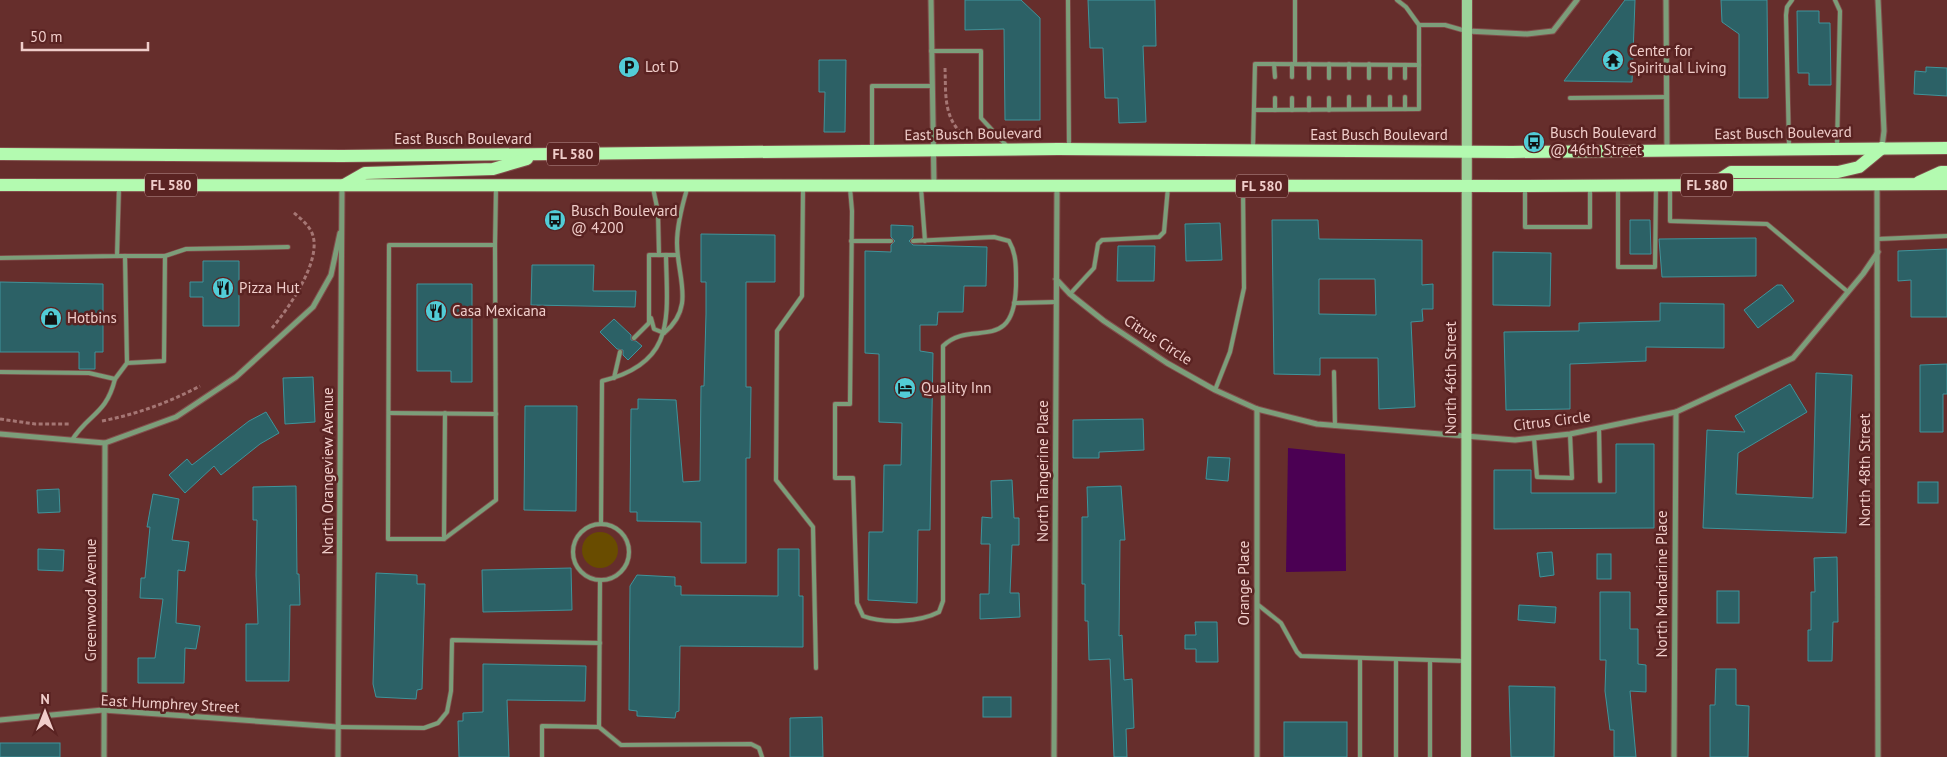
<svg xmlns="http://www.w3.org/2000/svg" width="1947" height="757" viewBox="0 0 1947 757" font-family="'PT Sans',sans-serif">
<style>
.green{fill:#694c00}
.water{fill:#4b0053}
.building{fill:#2c6166;stroke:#3f949b;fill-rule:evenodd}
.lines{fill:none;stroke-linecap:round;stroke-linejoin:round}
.lane-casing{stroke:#824e4c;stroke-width:5.5}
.street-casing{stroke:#824e4c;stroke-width:7}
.secondary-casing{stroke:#824e4c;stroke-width:12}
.primary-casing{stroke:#824e4c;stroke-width:14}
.path{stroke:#a57674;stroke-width:3;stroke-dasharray:4 2.5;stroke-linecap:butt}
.lane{stroke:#7c9e7a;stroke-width:4}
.street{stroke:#7c9e7a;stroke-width:5}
.secondary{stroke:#9cd299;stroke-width:10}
.primary{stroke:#b3fab0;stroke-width:12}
.labels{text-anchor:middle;stroke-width:5;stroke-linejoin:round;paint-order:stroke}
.shield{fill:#5a2322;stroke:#c39a98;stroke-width:1}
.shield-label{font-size:14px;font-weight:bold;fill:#f0cdca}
.poi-label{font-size:15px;fill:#f0cdca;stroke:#5a2322;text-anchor:start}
.street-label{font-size:15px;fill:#f0cdca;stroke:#5a2322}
</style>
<rect width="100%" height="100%" fill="#662e2c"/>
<circle class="green" cx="600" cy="550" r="18"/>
<path class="water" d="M1288,448l57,6 1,117 -60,1z"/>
<g class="building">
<path d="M965,0h56l19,18v102h-35l-1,-91 -39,1z"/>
<path d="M1088,0h67l1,46h-13l3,76 -27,1 -1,-25h-13l-2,-50h-13z"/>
<path d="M1625,0h10l-3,82 -68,-1z"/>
<path d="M1721,0h46l1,98h-29v-64l-17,-12z"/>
<path d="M1797,11h22v12h11l1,62h-22v-12h-11z"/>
<path d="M819,60h27l-1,72h-21l1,-40h-6z"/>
<path d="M1926,67l21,1v28l-33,-2 1,-23 11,1z"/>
<path d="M1272,220h46l1,19 103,1v45l11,-1v25h-11l1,12 -12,1 4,85 -36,2 -1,-51h-58v17l-46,-1zM1319,279h56l1,36 -57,-1z"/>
<path d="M1630,220h20l1,34h-21z"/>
<path d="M1220,223l2,37 -36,1 -1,-37z"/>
<path d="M891,225l22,1v11l-4,4 4,4 74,2 -1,39h-22l-1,26h-25l-1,13h-17v26l13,2 -3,177h-12l-1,73 -49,-3 1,-68h14l1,-67h17l1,-42 -23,-1v-68l-14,-1v-102l26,1v-7l4,-4 -4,-4z"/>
<path d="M701,234l74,1v47h-29v105h5l-1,71h-4v105h-45v-41l-64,-1v-9h-7l1,-103h7v-10l38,1 7,82 17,-1 1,-95h3l2,-72v-32h-5z"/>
<path d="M1756,238v38l-94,1 -3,-38z"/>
<path d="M1118,246h37l-1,35h-37z"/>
<path d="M1947,249v68h-36v-37l-13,1v-30z"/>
<path d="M1493,252l58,1 -1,53 -57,-1z"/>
<path d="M203,261h36v65h-36v-29h-13v-15h13z"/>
<path d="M532,265h62l-1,26h43l-1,16 -104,-2z"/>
<path d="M0,282l103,2v68h-8v17h-16v-17h-79z"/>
<path d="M417,284h55v98h-21v-11h-34z"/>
<path d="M1777,285h5l12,16 -36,27 -14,-18z"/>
<path d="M1660,303l64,1v44l-78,-1v14l-76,3v45l-64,1 -2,-78 75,-1v-8l81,-2z"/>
<path d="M614,319l17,16v5l5,1 6,5 -14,14 -5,-5v-5l-6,-1 -17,-17z"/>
<path d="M1947,364v30h-4v38h-23v-67z"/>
<path d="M1816,373l36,2 -6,158 -143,-5 4,-98 38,2 -10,-16 55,-32 17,28 -69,41 -2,41 77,4z"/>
<path d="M313,377l2,45 -30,2 -2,-46z"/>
<path d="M525,406h52l-1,105 -52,-1z"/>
<path d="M266,412l13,21 -19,11 -39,31 -7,-9 -29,27 -16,-18 18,-16 5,6 57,-44z"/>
<path d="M1143,419l1,31 -45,2v6h-26v-38z"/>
<path d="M1616,444h38v84l-160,1v-59h37v23h85z"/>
<path d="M1208,457l22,1 -2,23 -22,-2z"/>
<path d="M1012,480l2,38h5v27h-7l-2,48h9l1,24 -40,2v-25h9l1,-50h-9l1,-27 10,1 -1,-37z"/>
<rect x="1918" y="482" width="20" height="21"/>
<path d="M296,486l1,88h2l1,31h-10l-1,76h-43v-57h12l-2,-49 1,-55h-4v-33z"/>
<path d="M1121,486l4,54h-5l-1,96 3,-1 2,45 8,-1 2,49 -8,1 1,28h-13l-4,-98 -21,1 -1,-39h-3v-37h-3v-67h6l-1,-30z"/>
<path d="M59,489l1,23 -22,1 -1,-23z"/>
<path d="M153,494l26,5 -7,41 17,2 -4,29 -7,-1 -2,53 24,3 -4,23 -11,-1 -1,35h-46v-25h17l8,-59 -23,-1 1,-20h4l5,-51h-3z"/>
<path d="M38,549l26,1 -1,21 -25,-1z"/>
<path d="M778,549h21v47h4v51l-123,-1 -1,65 -3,1 -1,6 -38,-2v-5l-8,-1 1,-124 7,-11 38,2v9h6v9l97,1z"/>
<path d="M1552,552l2,23 -14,2 -3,-24z"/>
<rect x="1597" y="554" width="14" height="25"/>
<path d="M1837,557l1,65h-5l-1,39h-24v-31h3v-38h4l-1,-34z"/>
<path d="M571,568l1,42 -89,2 -1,-42z"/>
<path d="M376,573l41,2v9h8l-3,105 -5,1 -1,9 -40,-2 -3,-13z"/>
<rect x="1717" y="591" width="22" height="32"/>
<path d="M1600,592h30v37h8v35l8,1v27l-16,-1 6,66h-22v-27h-4l-5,-39 1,-31h-6z"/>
<path d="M1519,605l37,2 -1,16 -37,-3z"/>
<path d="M1195,622h22l1,40h-22v-13h-11v-14h11z"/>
<path d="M483,664l103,2 -1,35 -78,-1 2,57h-50l-1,-36h5v-8l20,-1z"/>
<path d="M1716,669h20v36l13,1 -1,51h-38v-52h5z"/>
<path d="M1509,686l46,1 -1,70h-43z"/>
<rect x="983" y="697" width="28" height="20"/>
<path d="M822,717l1,40h-33v-39z"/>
<rect x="1284" y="722" width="63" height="35"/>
<rect x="0" y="743" width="60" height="14"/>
</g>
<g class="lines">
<g class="lane-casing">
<g id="lane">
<path d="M1068,0l1,148"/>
<path d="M1295,0v64"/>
<path d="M1397,0l9,7 13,18"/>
<path d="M1835,0l5,11 -3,135"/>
<path d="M931,51h50v67l26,28"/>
<path d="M1274,64l1,13"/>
<path d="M1292,64v13"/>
<path d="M1309,64v14"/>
<path d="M1329,64v14"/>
<path d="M1349,64v14"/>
<path d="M1369,64v14"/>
<path d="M1390,65v13"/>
<path d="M1405,65v13"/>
<path d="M1419,65v-40h26l21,6"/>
<path d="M1349,97v12"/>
<path d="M1369,97v12"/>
<path d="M1390,97v12"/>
<path d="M1405,97v12"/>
<path d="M1275,98v12"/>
<path d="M1292,98v12"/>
<path d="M1309,98v12"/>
<path d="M1329,98v12"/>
<path d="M1570,98l97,-1"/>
<path d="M1789,146l-3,-131 1,-8 5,-7"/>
<path d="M1253,148l2,-84 164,1v44l-165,1"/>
<path d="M872,150v-64h59"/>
<path d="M1670,187v34l97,3 81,68"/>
<path d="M653,188l5,24 1,43"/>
<path d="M803,188l-1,108 -25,35 -1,149 37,47 3,141"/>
<path d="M850,188l2,23 -2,193h-15v74h18l4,125 6,13c21,8 57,6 76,-4l4,-11v-255c28,-28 71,10 73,-60 0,-17 1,-31 -7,-45l-15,-4 -81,4"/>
<path d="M921,188l4,53"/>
<path d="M1618,188v79h37l1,-79"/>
<path d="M1525,189v38h65v-40"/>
<path d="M1878,239l69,-3"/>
<path d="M851,241h40"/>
<path d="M495,245l1,255 -52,39h-56l1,-294h106l1,-57"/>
<path d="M125,256h40l-1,105 -37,2"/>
<path d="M165,256l21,-7 102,-2"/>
<path d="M0,258l117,-2 2,-69"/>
<path d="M1070,294l24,-26 4,-24 4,-4 57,-3 5,-5 4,-45"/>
<path d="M1014,303l42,-1"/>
<path d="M651,318l3,11 10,4"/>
<path d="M664,333c32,-26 13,-56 13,-90 0,-19 5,-37 10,-54"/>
<path d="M634,338l15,-15v-68h28"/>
<path d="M0,372l89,1 26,6 12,-16 -2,-107h-8"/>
<path d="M1334,372l1,54"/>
<path d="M614,378l6,-26"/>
<path d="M1215,390l15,-38 14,-64 -1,-99"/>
<path d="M389,413l107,1"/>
<path d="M1599,428l1,53"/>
<path d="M1534,438l3,39 35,1 -2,-44"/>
<path d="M72,440c17,-27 34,-25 43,-61"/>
<path d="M601,524l1,-143c75,-18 65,-65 64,-126"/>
<circle cx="601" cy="552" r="28"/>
<path d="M444,539l1,-126"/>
<path d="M1257,604l24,19 16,29 4,4 163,5"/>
<path d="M1396,660v97"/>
<path d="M338,727l86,1 14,-5 9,-11 4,-21 1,-51 148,3"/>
<path d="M599,727l22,18 130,-1 8,4 3,9"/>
<path d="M542,757v-31l57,1 1,-147"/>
<path d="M1360,757v-98"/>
<path d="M1430,757v-96"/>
</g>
</g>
<g class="street-casing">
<g id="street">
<path d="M931,0l3,185"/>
<path d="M1666,0l1,151"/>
<path d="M1878,0l6,131 -2,16"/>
<path d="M1467,31l60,3 26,-3 24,-31"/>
<path d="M1877,185l1,572"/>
<path d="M1056,279l14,15 34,27 63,42 48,27 42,19 60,15 198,16 55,-6 106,-22 117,-54 70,-84 15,-22"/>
<path d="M0,434l105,9 71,-26 60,-40 77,-70 18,-32 9,-42"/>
<path d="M0,720l103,-10 235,17"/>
<path d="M104,757l1,-314"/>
<path d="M338,757l4,-572"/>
<path d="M1054,757l3,-572"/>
<path d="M1257,757v-348"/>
<path d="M1674,757l2,-345"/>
</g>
</g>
<g class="secondary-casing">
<path id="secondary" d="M1466,757l1,-757"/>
</g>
<g class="primary-casing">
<g id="primary">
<path d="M0,154l342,2 716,-7 454,3 435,-4"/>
<path d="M1919,182l22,-10h6"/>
<path d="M0,185l1525,1 422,-2"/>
<path d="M344,185l21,-12 128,-4 34,-10"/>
<path d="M1711,185l20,-13h107l21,-5 23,-19"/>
</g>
</g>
<g class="path">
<path d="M945,68c1,24 -2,48 17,66"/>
<path d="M272,328c17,-20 51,-69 40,-95 -4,-9 -12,-15 -19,-21"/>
<path d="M0,419l35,5h36"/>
<path d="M102,421c35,-7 66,-18 98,-35"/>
</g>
<use href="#lane" class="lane"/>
<use href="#street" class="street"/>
<use href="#secondary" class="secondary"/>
<use href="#primary" class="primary"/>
</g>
<defs>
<g id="temple-disc" transform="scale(1.125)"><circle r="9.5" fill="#52ccd6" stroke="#5a2322"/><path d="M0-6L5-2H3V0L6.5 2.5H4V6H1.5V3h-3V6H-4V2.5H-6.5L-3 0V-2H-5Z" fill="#111"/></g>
<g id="parking-disc" transform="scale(1.125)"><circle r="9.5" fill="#52ccd6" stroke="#5a2322"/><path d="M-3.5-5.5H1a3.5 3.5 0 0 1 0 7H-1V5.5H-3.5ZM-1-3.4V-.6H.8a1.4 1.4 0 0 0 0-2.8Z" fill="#111"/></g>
<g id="bus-disc" transform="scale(1.125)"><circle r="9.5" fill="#52ccd6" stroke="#5a2322"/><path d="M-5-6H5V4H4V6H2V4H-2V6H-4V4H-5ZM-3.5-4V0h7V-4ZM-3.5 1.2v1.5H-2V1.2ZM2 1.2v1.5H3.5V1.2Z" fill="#111"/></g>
<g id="restaurant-disc" transform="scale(1.125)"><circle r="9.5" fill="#52ccd6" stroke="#5a2322"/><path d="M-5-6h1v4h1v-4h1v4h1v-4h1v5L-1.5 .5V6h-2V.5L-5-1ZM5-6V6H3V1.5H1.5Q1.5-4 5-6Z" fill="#111"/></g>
<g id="shop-disc" transform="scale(1.125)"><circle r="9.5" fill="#52ccd6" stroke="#5a2322"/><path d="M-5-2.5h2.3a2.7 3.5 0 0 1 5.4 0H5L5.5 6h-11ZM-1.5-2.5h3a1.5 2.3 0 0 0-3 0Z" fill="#111"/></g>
<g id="hotel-disc" transform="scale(1.125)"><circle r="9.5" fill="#52ccd6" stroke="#5a2322"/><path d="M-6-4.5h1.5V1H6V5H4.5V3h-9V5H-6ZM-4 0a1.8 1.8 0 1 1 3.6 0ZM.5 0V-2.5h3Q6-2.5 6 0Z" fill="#111"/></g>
</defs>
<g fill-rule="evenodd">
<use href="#temple-disc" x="1613" y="60"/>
<use href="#parking-disc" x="629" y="67"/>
<use href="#bus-disc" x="1534" y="142"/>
<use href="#bus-disc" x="555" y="220"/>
<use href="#restaurant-disc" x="223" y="288"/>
<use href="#restaurant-disc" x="436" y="311"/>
<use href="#shop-disc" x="51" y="318"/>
<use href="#hotel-disc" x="905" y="388"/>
</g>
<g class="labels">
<g class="shield">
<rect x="547" y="142.5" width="52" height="23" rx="4"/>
<rect x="145" y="173.5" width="52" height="23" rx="4"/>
<rect x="1681" y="173.5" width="52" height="23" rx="4"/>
<rect x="1236" y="174.5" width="52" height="23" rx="4"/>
</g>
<g class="shield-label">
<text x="573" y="159">FL 580</text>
<text x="171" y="190">FL 580</text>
<text x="1707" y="190">FL 580</text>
<text x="1262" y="191">FL 580</text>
</g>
<g class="poi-label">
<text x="1629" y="56">Center for<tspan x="1629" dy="17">Spiritual Living</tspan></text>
<text x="645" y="72">Lot D</text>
<text x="1550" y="138">Busch Boulevard<tspan x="1550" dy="17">@ 46th Street</tspan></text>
<text x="571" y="216">Busch Boulevard<tspan x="571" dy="17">@ 4200</tspan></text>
<text x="239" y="293">Pizza Hut</text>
<text x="452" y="316">Casa Mexicana</text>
<text x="67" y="323">Hotbins</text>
<text x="921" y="393">Quality Inn</text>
</g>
<g class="street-label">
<text transform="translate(1783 133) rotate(-1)" y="5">East Busch Boulevard</text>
<text transform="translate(973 134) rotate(-1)" y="5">East Busch Boulevard</text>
<text x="1379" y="140">East Busch Boulevard</text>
<text x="463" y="144">East Busch Boulevard</text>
<text transform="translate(1158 340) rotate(33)" y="5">Citrus Circle</text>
<text transform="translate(1451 378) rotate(-90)" y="5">North 46th Street</text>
<text transform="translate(1552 421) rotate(-7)" y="5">Citrus Circle</text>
<text transform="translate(1865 470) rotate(-90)" y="5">North 48th Street</text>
<text transform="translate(328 471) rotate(-90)" y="5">North Orangeview Avenue</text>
<text transform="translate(1043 471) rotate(-90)" y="5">North Tangerine Place</text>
<text transform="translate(1244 583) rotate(-90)" y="5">Orange Place</text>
<text transform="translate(1662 584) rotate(-90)" y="5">North Mandarine Place</text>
<text transform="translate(91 600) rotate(-90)" y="5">Greenwood Avenue</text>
<text transform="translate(170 704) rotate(3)" y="5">East Humphrey Street</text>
</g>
</g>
<g transform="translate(45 712)" stroke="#5a2322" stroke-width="4" paint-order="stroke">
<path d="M0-4L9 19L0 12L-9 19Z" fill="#f0cdca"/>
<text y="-8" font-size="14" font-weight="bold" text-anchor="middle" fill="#f0cdca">N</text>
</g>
<path d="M22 42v8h126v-8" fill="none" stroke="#f0cdca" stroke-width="2.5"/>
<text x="30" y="42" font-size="15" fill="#f0cdca" stroke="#5a2322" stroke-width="4" paint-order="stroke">50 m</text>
</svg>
